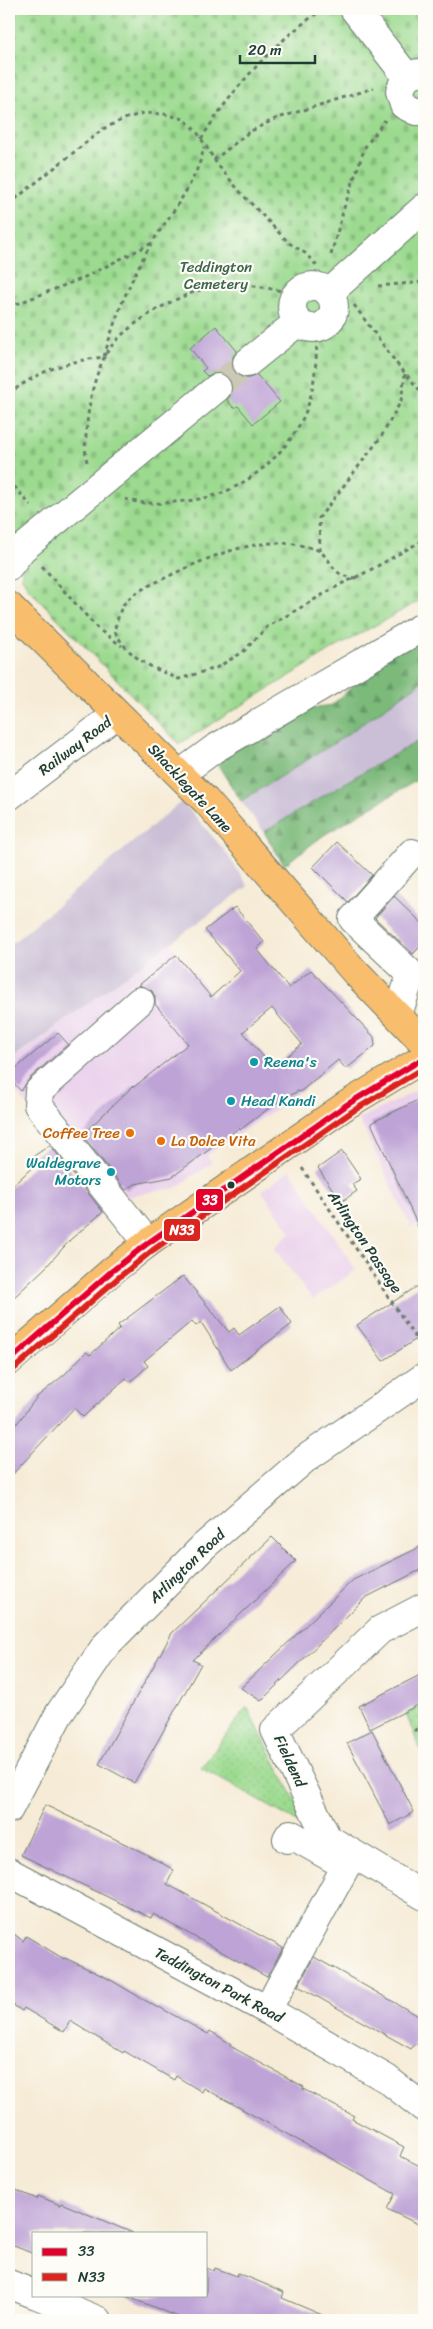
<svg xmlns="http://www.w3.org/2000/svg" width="433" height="2329" viewBox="0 0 433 2329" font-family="Sriracha,sans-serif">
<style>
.built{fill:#ead1ec}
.railway{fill:#cabfd6}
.green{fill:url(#green-dots);stroke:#5d8c62}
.forest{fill:url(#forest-firs);stroke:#4e7c57}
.cemetery{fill:url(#cemetery-stones);stroke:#5d8c62}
.building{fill:#bea3d6;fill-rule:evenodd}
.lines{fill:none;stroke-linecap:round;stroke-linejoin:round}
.minor-tunnel{stroke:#cbc8b6;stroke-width:28;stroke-dasharray:28 14;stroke-linecap:butt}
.minor-casing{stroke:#6a7a6d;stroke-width:30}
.major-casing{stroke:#6a7a6d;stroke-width:30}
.path{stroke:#6a7a6d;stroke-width:3;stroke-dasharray:4 4;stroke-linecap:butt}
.minor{stroke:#fff;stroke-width:28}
.major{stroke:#f9be6d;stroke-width:28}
.bus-1-casing{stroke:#fdfcf7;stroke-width:10}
.bus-2-casing{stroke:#fdfcf7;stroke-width:10}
.bus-1{stroke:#e4002b;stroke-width:6}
.bus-2{stroke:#dc241f;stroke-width:6}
.culture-dot{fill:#0f9aa8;stroke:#fdfcf7;stroke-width:2}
.food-dot{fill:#e8710a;stroke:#fdfcf7;stroke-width:2}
.bus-dot{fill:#1f3d34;stroke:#fdfcf7;stroke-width:2}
.labels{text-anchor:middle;stroke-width:4.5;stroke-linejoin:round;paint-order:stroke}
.park-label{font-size:15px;fill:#3e644b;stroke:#fdfcf7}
.street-label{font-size:15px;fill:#1f3d34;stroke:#fdfcf7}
.culture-label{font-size:15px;fill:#0d838f;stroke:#fdfcf7;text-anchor:start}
.food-label{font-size:15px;fill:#c56008;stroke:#fdfcf7;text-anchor:end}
.line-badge{stroke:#fdfcf7;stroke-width:2}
.badge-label{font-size:14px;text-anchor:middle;font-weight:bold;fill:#fff}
</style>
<defs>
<pattern id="green-dots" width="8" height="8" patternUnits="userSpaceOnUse" patternTransform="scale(1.25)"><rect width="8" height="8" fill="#9bda8f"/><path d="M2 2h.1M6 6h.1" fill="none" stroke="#85bc7c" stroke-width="1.8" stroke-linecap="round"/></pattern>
<pattern id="forest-firs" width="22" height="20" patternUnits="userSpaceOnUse" patternTransform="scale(1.25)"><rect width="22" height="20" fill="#7cba7a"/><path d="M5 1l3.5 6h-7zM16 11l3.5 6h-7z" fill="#659865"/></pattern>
<pattern id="cemetery-stones" width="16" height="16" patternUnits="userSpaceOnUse" patternTransform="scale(1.25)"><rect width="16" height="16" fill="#9bda8f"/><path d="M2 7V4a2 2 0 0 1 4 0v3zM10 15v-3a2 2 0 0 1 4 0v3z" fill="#85bc7c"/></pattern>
</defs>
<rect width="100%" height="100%" fill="#fdfcf7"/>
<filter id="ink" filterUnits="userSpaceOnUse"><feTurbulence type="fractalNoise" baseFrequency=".02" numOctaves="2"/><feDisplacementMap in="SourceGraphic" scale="10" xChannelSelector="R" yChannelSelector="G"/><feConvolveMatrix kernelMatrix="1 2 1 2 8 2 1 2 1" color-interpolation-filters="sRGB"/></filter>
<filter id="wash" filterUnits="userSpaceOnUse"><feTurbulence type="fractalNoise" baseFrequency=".0096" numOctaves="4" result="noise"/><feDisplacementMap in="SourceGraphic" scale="20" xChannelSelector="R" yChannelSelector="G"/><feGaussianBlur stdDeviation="1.12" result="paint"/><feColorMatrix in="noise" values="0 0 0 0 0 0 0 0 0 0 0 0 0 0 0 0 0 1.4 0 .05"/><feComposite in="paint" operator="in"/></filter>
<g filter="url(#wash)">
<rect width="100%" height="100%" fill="#f6ebd6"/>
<g class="built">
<path d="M170,944l127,151 -90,60 5,8 -37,25 -38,6 -25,10 -103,-121v-20z"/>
<path d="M424,1087v133l-13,7 -52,-108z"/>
<path d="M290,1170l66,100 -43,30 -39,-52 17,-16 -29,-41z"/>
</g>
<g class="railway">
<path d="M424,680v58l-73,41 -87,53 -23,-31 98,-61z"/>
<path d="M182,801l43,50 23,35 -239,176v-116z"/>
</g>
<g class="green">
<path d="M424,1705v54l-18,-45z"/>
<path d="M247,1707l63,122 -109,-61z"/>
</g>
<g class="forest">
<path d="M424,621v59l-85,60 -98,61 -25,-39 75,-51 41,-6z"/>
<path d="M424,738v38l-100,59 -40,30 -20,-33 87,-53z"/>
</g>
<path class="cemetery" d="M9,9h415v589l-89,50 -156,96 -150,-155 -7,-11v-12l-13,-20z"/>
<g id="blocks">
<g class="building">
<path d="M216,326l21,25 -4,6 -1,8 3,8 7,5h7l8,-3 23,27 -27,22 -15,-18 -4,2 -7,-8 5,-7v-7l-3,-8 -7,-5h-7l-8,3 -5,-5 4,-3 -16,-20z"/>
<path d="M337,842l35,33 -24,27 -35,-35z"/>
<path d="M394,896l30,29v18l-11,11 -38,-36z"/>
<path d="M235,907l29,35 -7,7 32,39 22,-18 63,67 1,9 -29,23 -8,-9 -38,32 -2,-1 -26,15 -32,24 -1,-2 -67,49 -37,7 -9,6 -44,-55 51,-49 1,1 54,-43 -33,-40v-7l-3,-6 -13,-6 37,-30 35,42 29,-26 -35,-41zM272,1008l30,36 -29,24 -30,-36z"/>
<path d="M58,1033l10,11 -39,35 -8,12 -12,-13v-4z"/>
<path d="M424,1097v142l-53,-116z"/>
<path d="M50,1145l53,67 -32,27 -25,28 -37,35v-113l29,-27 -4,-6z"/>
<path d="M342,1151l19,28 -9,5 5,7 -16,11 -23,-34z"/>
<path d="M183,1276l46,56 5,-4 5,7 41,-29 12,18 -61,46 -30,-48 -5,4 -4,-5 -48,40 4,5 -18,16 -4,-4 -43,39 -9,-9 -65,70v-44l28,-37 28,-23 21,-22 4,3 30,-27 -2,-3z"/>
<path d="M424,1282v52l-41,27 -26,-36z"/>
<path d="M272,1537l24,24 -103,99 8,4 -67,119 -35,-19 73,-131z"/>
<path d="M424,1545v23l-59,30 -104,103 -20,-13 112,-108z"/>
<path d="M424,1673v29l-54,27 -11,-23z"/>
<path d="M372,1730l42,82 -24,13 -43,-82z"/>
<path d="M45,1805l101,49 28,16 -7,14 116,64 -16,29 -114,-63 -2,4 -130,-63z"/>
<path d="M9,1930l14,11 3,-5 38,23 1,-1 44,21 49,29 1,-1 49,27 2,-3 21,13 -1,2 74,41 -1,2 51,27 -2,3 52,28 -4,9 24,12v59l-37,-18 8,-15 -191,-106 -2,4 -26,-16 -2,4 -50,-29 -1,2 -53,-32 -6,11 -40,-24 -2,3 -13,-9z"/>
<path d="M314,1957l110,62v31l-9,-7 -4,6 -113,-63z"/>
<path d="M9,2187l28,12 1,-3 22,9 1,-2 72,30h-99v21l-25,-10z"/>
<path d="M206,2268l8,3 1,-3 22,8 1,-3 46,19 -2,6 52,22h-148l-60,-24 80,-1z"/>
</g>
</g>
</g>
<g filter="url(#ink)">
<use href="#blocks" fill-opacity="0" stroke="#6a7a6d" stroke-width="1"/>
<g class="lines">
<path class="minor-tunnel" d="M217,388l30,-25"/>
<g class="minor-casing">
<g id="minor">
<path d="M354,9l53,68"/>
<path d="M423,73c-13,-1 -20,6 -23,19l4,13 12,6h8"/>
<circle cx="313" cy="307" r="21"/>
<path d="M329,293l95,-85"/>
<path d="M247,363l51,-41"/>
<path d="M9,566l13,-17 195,-161"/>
<path d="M180,774l34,-25 210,-123"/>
<path d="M9,796l108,-82"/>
<path d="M140,1001l-101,90 -1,14 110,138"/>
<path d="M398,1015l13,-41 -58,-55 59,-66"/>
<path d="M424,1607l-44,23 -105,100 52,108 97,58"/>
<path d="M9,1809l50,-95 47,-69 98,-99 101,-87 119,-82"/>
<path d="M287,1839l3,-5 51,29"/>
<path d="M9,1872l258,138 120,69 37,29"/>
<path d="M267,2010l79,-144"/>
<path d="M9,2284l25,10"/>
<path d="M37,2295l60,25"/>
</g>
</g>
<g class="major-casing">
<g id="major">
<path d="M9,606l197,195 149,171 69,71"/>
<path d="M9,1361l103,-90 36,-28 200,-139 76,-46"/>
</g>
</g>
<g class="path">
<path d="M201,139c32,-51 72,-96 122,-130"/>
<path d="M214,160l35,-28 26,-13 99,-31"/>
<path d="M9,204l94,-75 21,-10 20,-6 20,1 20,5 13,13 20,32 25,30 47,49 16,10 14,15"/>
<path d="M331,255l13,-47 21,-61 20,-27"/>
<path d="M378,286l46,-4"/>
<path d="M354,305l43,59 27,31"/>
<path d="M9,307l74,-29 69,-35"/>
<path d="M9,394c29,-23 58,-33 95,-37 11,-40 26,-77 47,-113 20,-31 45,-60 53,-97"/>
<path d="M87,462c-3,-13 -1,-25 0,-38 2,-22 7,-46 17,-66 15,-33 81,-68 116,-73 24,-3 53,4 76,9"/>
<path d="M9,480l22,26"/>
<path d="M125,499c15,5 34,5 49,3 15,-1 31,-3 45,-8 33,-12 66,-41 82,-72 13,-25 15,-54 16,-82"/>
<path d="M320,551l-1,-33 62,-81 20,-36 4,-27"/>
<path d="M42,566l56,63 24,17"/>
<path d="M356,578c-24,-2 -20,-12 -35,-26 -4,-3 -12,-5 -18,-6 -46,-12 -102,14 -142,34 -12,5 -30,14 -38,25 -4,7 -6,18 -9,25 15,29 37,37 65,49l37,-11 27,-16 24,-25 76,-44c29,-12 54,-29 81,-43"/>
<path d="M302,1168l122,182"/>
<path d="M424,1725l-9,5 9,10"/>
</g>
<use href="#minor" class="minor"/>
<use href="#major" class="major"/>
<g class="bus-1-casing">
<path id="bus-1" d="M9,1361l103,-90 36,-28 200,-139 76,-46"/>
</g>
<g class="bus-2-casing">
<path id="bus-2" d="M15,1368l103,-90 35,-28 200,-139 71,-43"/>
</g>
<use href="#bus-1" class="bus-1"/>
<use href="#bus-2" class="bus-2"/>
</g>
</g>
<g class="culture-dot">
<circle cx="254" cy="1062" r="5"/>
<circle cx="231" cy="1101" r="5"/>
<circle cx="111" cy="1172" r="5"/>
</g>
<g class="food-dot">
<circle cx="130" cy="1133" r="5"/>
<circle cx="161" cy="1141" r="5"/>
</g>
<circle class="bus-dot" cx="231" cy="1185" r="4.5"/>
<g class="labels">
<g class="park-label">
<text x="216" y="272">Teddington<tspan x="216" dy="17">Cemetery</tspan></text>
</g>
<g class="street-label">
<text transform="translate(75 746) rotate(-37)" y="5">Railway Road</text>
<text transform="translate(190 788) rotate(47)" y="5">Shacklegate Lane</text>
<text transform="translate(365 1242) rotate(56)" y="5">Arlington Passage</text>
<text transform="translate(187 1566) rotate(-44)" y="5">Arlington Road</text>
<text transform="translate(290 1761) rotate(65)" y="5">Fieldend</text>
<text transform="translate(219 1985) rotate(28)" y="5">Teddington Park Road</text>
</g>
<g class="culture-label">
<text x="264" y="1067">Reena's</text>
<text x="241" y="1106">Head Kandi</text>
<text x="101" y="1168" text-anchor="end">Waldegrave<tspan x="101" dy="17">Motors</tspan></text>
</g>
<g class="food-label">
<text x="120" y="1138">Coffee Tree</text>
<text x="171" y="1146" text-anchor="start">La Dolce Vita</text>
</g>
</g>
<g class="line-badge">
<rect x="195" y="1188" width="29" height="24" rx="5" fill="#e4002b"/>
<rect x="163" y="1218" width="38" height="24" rx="5" fill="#dc241f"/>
</g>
<g class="badge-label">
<text x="210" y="1205">33</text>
<text x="182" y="1235">N33</text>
</g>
<rect width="433" height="2329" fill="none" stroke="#fdfcf7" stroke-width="30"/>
<rect x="32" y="2232" width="175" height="65" fill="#fdfcf7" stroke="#a4b0a9"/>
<rect x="42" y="2248" width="25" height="8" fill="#e4002b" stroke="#a4b0a9"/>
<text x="78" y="2256" font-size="15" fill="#1f3d34">33</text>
<rect x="42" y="2273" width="25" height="8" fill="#dc241f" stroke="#a4b0a9"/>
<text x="78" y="2282" font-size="15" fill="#1f3d34">N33</text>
<path d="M240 55v8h75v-8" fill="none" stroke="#1f3d34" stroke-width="2.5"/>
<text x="248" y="55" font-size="15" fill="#1f3d34" stroke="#fdfcf7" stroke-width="4" paint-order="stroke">20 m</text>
</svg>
